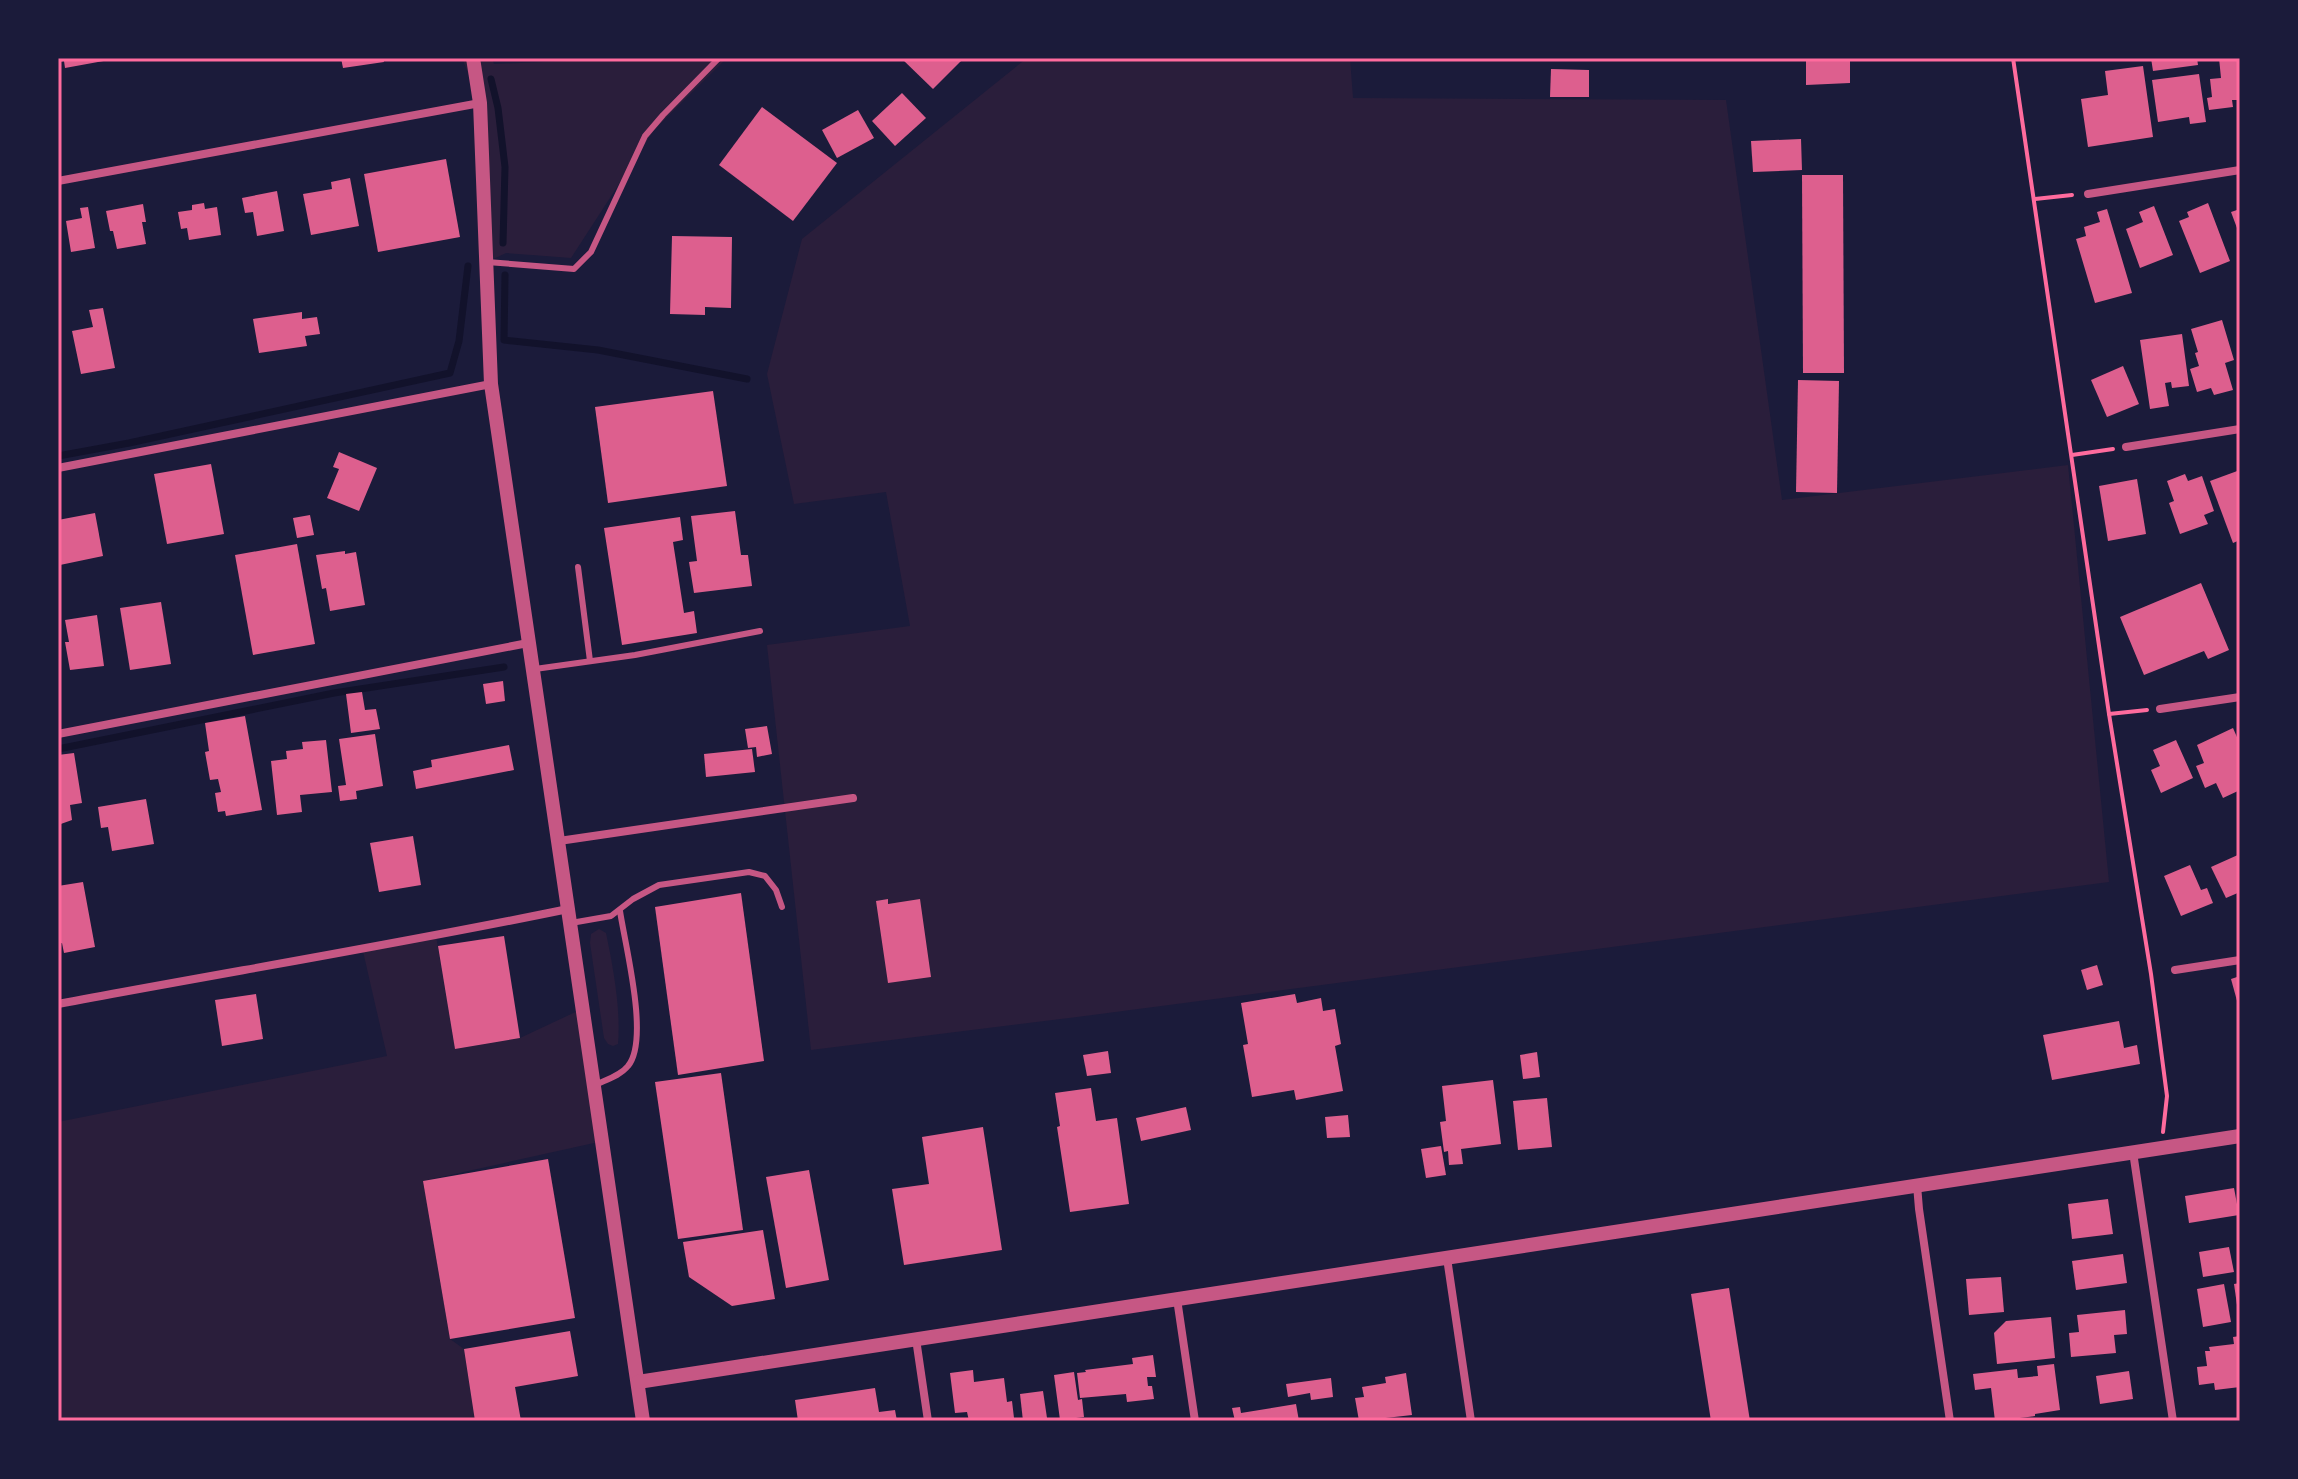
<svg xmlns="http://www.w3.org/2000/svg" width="2298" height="1479" viewBox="0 0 2298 1479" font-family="Jost,sans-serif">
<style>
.green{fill:#2a1e3b}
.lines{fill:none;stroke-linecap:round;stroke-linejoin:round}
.stream{stroke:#12122b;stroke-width:7}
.building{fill:#dd5f8e}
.path{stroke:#ff6b9d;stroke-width:4}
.service{stroke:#c65784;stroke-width:6}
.minor{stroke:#c65784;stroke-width:8}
.tertiary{stroke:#c65784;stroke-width:14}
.neatline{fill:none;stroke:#ff6b9d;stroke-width:3}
</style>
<rect width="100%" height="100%" fill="#1b1b3a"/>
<g class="green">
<path d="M462,58h30l2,6 142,-6h91l-73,72 -83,128 -65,-5 -19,9 -7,-159z"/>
<path d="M1027,58h323l3,40 373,2 56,400 286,-35 41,417 -1032,135 -266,33 -44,-405 143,-19 -24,-134 -92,12 -27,-130 35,-135z"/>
<path d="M599,929l7,4c7,33 15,77 12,111l-5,2 -5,-2 -4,-6 -14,-95 1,-9z"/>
<path d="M436,936l19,113 65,-11 64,-30 19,133 -180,40 27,158 14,10 11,72h-417v-299l329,-66 -25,-109z"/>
</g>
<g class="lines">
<g class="stream">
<path d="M491,79l7,29 7,59 -2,76"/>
<path d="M505,275l-1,65 94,10 149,29"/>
<path d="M58,456l71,-13 321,-70 9,-32 9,-75"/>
<path d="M58,749l276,-56 170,-26"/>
</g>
</g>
<g class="building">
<path d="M58,58h51v2l-44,8 -1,-7 -6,1z"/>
<path d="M341,58h42l1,4 -41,6z"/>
<path d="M901,58h63l-31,31z"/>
<path d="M1806,58h44v25l-44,2z"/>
<path d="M2151,58h46l1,7 -45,6z"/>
<path d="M2219,58h19l2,42h-8l1,7 -24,3 -2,-12 5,-1 -2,-18 11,-1z"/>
<path d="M2143,66l10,71 -65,10 -7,-48 27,-4 -3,-24z"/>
<path d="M1551,69l38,1v27h-39z"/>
<path d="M2199,74l7,48 -16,2 -1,-7 -31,5 -6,-42z"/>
<path d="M902,93l24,25 -31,28 -23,-25z"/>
<path d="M762,107l75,56 -44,58 -74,-56z"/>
<path d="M858,110l16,28 -37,20 -15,-28z"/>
<path d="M1801,139l1,31 -49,2 -2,-31z"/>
<path d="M446,159l14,78 -82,15 -14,-78z"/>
<path d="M1802,175h41l1,198h-41z"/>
<path d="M350,178l9,48 -48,9 -8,-41 29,-5 -1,-7z"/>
<path d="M277,191l7,40 -27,5 -4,-24 -8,1 -3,-15z"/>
<path d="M204,203l1,6 12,-2 4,28 -32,5 -2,-12 -6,1 -3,-17 14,-2v-5z"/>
<path d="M2208,203l22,58 -30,12 -21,-52 10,-4 -2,-5z"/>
<path d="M143,204l3,18h-4l4,22 -29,5 -4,-18h-3l-4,-20z"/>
<path d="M2154,206l19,49 -33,13 -14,-39 17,-7 -4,-10z"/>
<path d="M88,207l7,41 -24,4 -5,-31 16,-3 -2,-10z"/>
<path d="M2107,209l25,84 -37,10 -19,-64 10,-3 -2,-9 16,-5 -3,-10z"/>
<path d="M2240,209v27l-9,-24z"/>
<path d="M672,236l60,1 -1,71 -26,-1v8l-35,-1z"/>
<path d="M103,308l12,60 -34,6 -9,-43 21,-4 -4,-17z"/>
<path d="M302,312v7l15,-2 3,17 -15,2 2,10 -48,7 -6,-34z"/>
<path d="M2222,320l12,40 -9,3 8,27 -19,5 -3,-7 -14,4 -7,-23 9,-3 -4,-13 3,-1 -7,-23z"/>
<path d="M2182,334l7,52 -17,2 -1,-6 -6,1 4,23 -19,3 -10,-69z"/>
<path d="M2123,366l16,38 -32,13 -16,-37z"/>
<path d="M1798,380l41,1 -2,112 -41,-1z"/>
<path d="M713,391l14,95 -119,17 -13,-96z"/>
<path d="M339,452l38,16 -18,43 -32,-13 12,-29 -6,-2z"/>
<path d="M211,464l13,70 -57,10 -13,-70z"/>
<path d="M2240,470v70l-7,3 -23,-62z"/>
<path d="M2185,474l3,7 14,-5 12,35 -10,4 4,9 -28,10 -11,-31 5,-2 -7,-20z"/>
<path d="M2137,479l9,55 -38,7 -9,-55z"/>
<path d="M735,511l6,44h7l4,31 -58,7 -5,-31 8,-1 -6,-45z"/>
<path d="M95,513l8,43 -43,9 -2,-45z"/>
<path d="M310,515l4,20 -17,3 -4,-20z"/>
<path d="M680,517l3,23 -10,2 11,71 10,-2 3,22 -75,12 -18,-117z"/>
<path d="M297,544l18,100 -62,11 -18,-100z"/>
<path d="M345,551v3l11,-2 9,53 -35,6 -4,-23 -4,1 -6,-34z"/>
<path d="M2201,583l28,67 -21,9 -4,-8 -60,24 -24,-58z"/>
<path d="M161,602l10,62 -41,6 -10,-62z"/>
<path d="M97,615l7,51 -34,4 -5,-28h4l-4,-22z"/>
<path d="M503,681l2,20 -19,3 -3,-20z"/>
<path d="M362,692l3,18 11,-1 4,20 -29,4 -5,-39z"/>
<path d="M245,716l17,94 -36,6 -1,-5 -7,1 -3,-19 6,-1 -3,-13 -8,1 -5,-28 4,-1 -4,-28z"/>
<path d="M767,726l5,28 -15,3 -1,-10 -8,1 -3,-19z"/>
<path d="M2233,728l7,16v46l-17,8 -7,-15 -11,5 -9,-22 8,-3 -7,-18z"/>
<path d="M375,734l8,52 -27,5 1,8 -17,2 -2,-15 8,-1 -7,-46z"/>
<path d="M326,740l6,52 -32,3 2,17 -25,3 -6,-54 16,-2 -1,-8 17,-2 -1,-7z"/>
<path d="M2176,740l17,38 -32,15 -10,-23 9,-4 -7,-16z"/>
<path d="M509,745l5,25 -98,19 -3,-18 19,-4 -1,-7z"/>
<path d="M752,749l3,23 -49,5 -2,-23z"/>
<path d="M74,753l8,50 -12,2 2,15 -14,5v-70z"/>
<path d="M146,799l8,45 -42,7 -4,-24 -7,1 -3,-21z"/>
<path d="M413,836l8,49 -42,7 -9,-49z"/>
<path d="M2240,854v38l-14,6 -15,-31z"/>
<path d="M2190,865l11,25 6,-2 6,15 -32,13 -17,-40z"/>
<path d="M83,882l12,65 -31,6 -2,-10 -4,1v-58z"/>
<path d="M741,893l23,168 -86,14 -23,-168z"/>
<path d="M888,899v5l32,-5 11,78 -43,6 -12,-82z"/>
<path d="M504,936l16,102 -65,11 -17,-103z"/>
<path d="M2097,965l6,20 -16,5 -6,-20z"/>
<path d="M2240,976v31l-1,1 -8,-29z"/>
<path d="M256,994l7,45 -41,7 -7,-46z"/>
<path d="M1295,994l2,9 24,-5 2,13 12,-2 6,35 -6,2 8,45 -47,9 -2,-10 -42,7 -9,-52 5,-1 -7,-41z"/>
<path d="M2119,1021l5,27 13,-3 3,19 -88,16 -9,-45z"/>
<path d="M1108,1051l3,22 -24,3 -4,-21z"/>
<path d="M1537,1052l3,25 -17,2 -3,-24z"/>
<path d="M721,1073l22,157 -65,9 -23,-157z"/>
<path d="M1493,1080l8,64 -40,5 2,15 -14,1 -1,-14 -4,1 -4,-30 6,-1 -4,-35z"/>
<path d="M1091,1088l5,33 21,-3 12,86 -59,8 -13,-85 3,-1 -5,-33z"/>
<path d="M1547,1098l5,49 -34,3 -5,-49z"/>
<path d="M1186,1107l5,23 -50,11 -5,-23z"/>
<path d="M1348,1115l2,22 -23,1 -2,-21z"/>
<path d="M983,1127l19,123 -98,15 -12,-76 37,-5 -7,-47z"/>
<path d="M1441,1146l5,29 -20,3 -5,-29z"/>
<path d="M548,1159l27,159 -125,21 -27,-158z"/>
<path d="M809,1170l20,110 -43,8 -20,-111z"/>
<path d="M2234,1188l5,27 -50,8 -4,-27z"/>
<path d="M2108,1199l5,35 -41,5 -4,-35z"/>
<path d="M763,1230l12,69 -43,7 -43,-29 -6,-35z"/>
<path d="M2229,1247l5,25 -31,5 -4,-25z"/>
<path d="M2123,1254l4,29 -51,7 -4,-29z"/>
<path d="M2001,1277l3,35 -35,3 -3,-36z"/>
<path d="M2240,1283v29h-2l-4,-28z"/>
<path d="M2224,1284l7,38 -28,5 -6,-38z"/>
<path d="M1729,1288l21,133h-39l-20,-127z"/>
<path d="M2125,1310l2,24 -13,1 2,18 -45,4 -2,-24 10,-1 -2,-17z"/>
<path d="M2051,1317l4,41 -58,6 -3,-31 12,-12z"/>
<path d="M570,1331l8,45 -63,11 6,34h-46l-11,-72z"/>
<path d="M2240,1336v51l-25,3 -1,-7 -15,2 -2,-18 10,-1 -2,-15h5l-1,-4 25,-3 -1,-7z"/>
<path d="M1153,1355l3,22h-9l1,9h4l2,13 -27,3 -1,-8 -46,4 -3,-25 9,-1 -1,-2 48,-6 -1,-6z"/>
<path d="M2054,1364l6,46 -25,4v2l-40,5 -4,-33 -16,2 -2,-16 44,-5 1,9 20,-2 -1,-10z"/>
<path d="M973,1370l1,12 30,-4 3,24 5,-1 2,17 -22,3h-23l-2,-9 -12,1 -5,-40z"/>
<path d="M2129,1371l4,28 -33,5 -4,-28z"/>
<path d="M1074,1372l4,28 4,-1 2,18 -24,3 -6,-45z"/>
<path d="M1406,1373l6,42 -53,6 -4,-23 9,-1 -2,-10 24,-4 -1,-6z"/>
<path d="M1331,1378l2,19 -22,3 -1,-7 -22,4 -2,-13z"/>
<path d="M875,1388l4,24 16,-2 2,11h-99l-3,-21z"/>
<path d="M1043,1391l4,27 -24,3 -3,-27z"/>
<path d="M1296,1404l3,17h-64l-3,-13 8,-1 1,6z"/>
</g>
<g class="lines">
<g class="path">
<path d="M2013,58l96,656 42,260 16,122 -4,36"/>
<path d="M2035,199l37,-4"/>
<path d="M2072,455l41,-6"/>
<path d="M2109,714l38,-4"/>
</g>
<g class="service">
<path d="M487,262l87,7 17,-17 54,-116 18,-21 56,-57"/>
<path d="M578,567l12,94"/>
<path d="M535,669l100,-14 125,-24"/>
<path d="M571,923l40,-7 22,-17 26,-14 90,-13 16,4 11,14 6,17"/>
<path d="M595,1085c10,-5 25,-9 33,-19 22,-26 -3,-121 -8,-155"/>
</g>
<g class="minor">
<path d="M58,181l422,-78"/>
<path d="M2088,194l152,-24"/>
<path d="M2126,447l114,-18"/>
<path d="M58,468l433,-84"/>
<path d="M2160,709l80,-12"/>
<path d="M58,734l470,-91"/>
<path d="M559,841l294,-43"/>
<path d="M2175,970l65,-10"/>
<path d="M58,1004c170,-32 341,-60 510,-95"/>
<path d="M2133,1152l40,269"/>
<path d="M1917,1185l2,24 31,212"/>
<path d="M1447,1258l24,163"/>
<path d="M1177,1299l18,122"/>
<path d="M916,1339l12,82"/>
</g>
<g class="tertiary">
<path d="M473,58l7,45 11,281 152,1037"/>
<path d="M638,1382l1602,-246"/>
</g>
</g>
<rect width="2298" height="1479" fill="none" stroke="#1b1b3a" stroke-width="120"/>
<rect x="60" y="60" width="2178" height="1359" class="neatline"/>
</svg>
